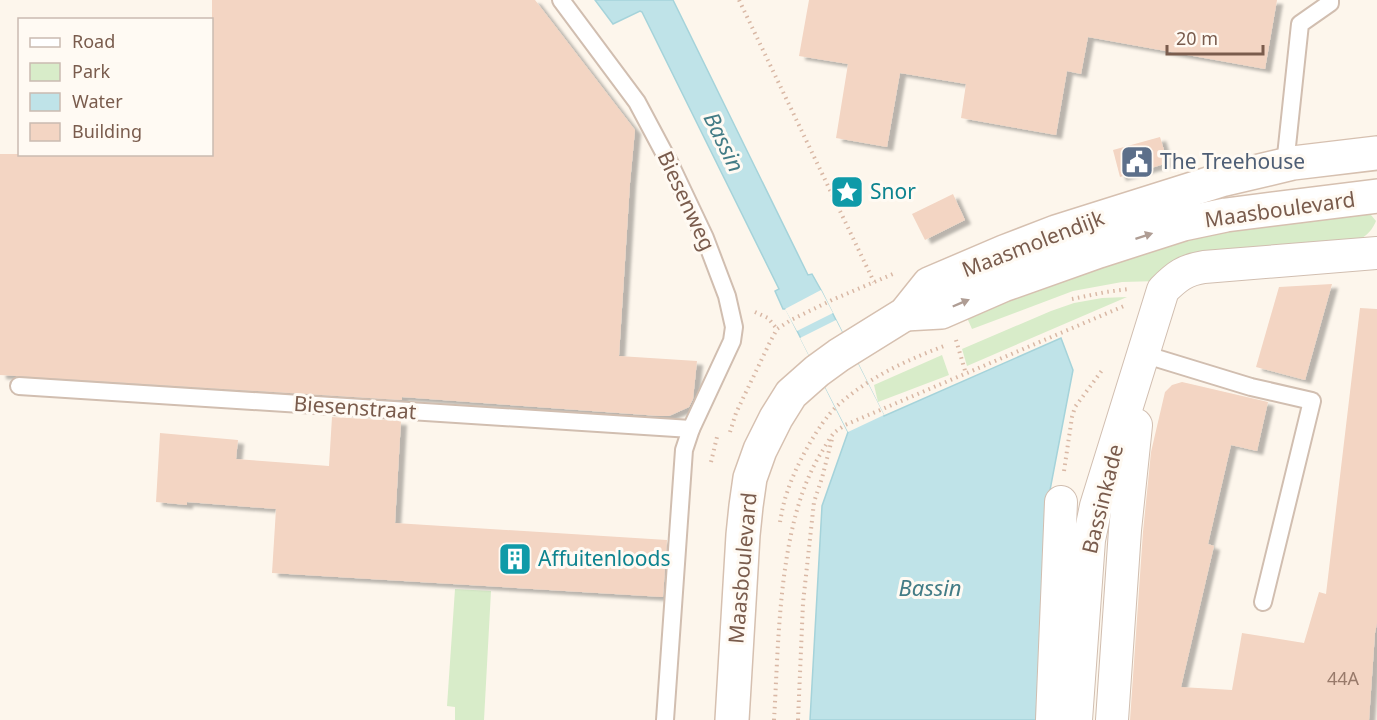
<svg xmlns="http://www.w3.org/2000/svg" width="1377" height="720" viewBox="0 0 1377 720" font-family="'Noto Sans',sans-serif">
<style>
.green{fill:#d8ecc9}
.water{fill:#bfe3e8;stroke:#a5d3da;stroke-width:1.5}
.pier{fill:#fdf6ec}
.building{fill:#f3d5c3;filter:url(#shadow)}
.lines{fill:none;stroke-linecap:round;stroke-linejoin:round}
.lane-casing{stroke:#d1beb0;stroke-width:20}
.street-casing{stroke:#d1beb0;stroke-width:34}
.secondary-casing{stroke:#d6c0b0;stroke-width:36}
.path{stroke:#d9b8a5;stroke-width:4;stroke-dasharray:1.5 4.5;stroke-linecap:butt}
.lane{stroke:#fff;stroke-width:16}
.street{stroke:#fff;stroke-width:32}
.secondary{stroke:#fff;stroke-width:33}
.oneway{fill:#af9d94}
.labels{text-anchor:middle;stroke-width:6;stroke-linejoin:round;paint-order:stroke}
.number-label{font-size:18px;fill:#987a6a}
.service-label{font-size:21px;fill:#4e5e75;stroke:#fffaf3;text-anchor:start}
.culture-label{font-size:21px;fill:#0d838f;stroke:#fffaf3;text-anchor:start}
.street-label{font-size:21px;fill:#7a5c4d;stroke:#fffaf3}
.water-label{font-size:22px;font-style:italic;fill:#437c86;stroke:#fffaf3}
</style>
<defs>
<filter id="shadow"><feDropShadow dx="6" dy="4" stdDeviation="1.5" flood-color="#0004"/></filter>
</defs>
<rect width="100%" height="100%" fill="#fdf6ec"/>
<g class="green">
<path d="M1360,212l11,3 5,6c-6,14 -13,17 -27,23l-190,37 -37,1 -49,9 -101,38 -8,-18 254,-84z"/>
<path d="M1127,297l-160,69 -5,-17 89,-38 23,-8 28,-5z"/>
<path d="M942,355l7,20 -71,27 -4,-17z"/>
<path d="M455,589l36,2 -7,129h-29v-13l-8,-1z"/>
</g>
<path class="water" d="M595,0h78l135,275 4,-1 9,16 63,126 177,-78 12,32 -27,141 -10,209h-226l12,-214 26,-74 -62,-123h-3l-8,-18 4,-2 -137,-277 -2,-1 -27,13z"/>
<g class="pier">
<path d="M821,290l12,23 -36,18 -12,-22z"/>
<path d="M836,320l48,95 -36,17 -48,-94z"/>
</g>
<g class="building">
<path d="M212,0h323l100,130 -5,53 -11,173 78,5 -4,38 -4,8 -20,9h-9l-258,-19v3l-402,-25v-221h212z"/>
<path d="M809,0h468l-12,69 -177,-32 -7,37 -14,-3 -11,64 -95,-17 5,-34 -66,-11 -13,74 -51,-9 12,-74 -49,-8z"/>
<path d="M1160,137l8,26 -48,14 -7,-27z"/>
<path d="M953,194l12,26 -40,20 -13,-26z"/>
<path d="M1332,284l-27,96 -49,-13 23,-80z"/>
<path d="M1360,308l17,1v314l-2,10 -6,87h-239l13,-188 8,-80 14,-60 7,-7 10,-3 86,20 -11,49 -26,-6 -23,99 6,2 -33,141 51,3 10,-57 62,10 15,-51 7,2z"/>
<path d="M332,417l69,4 -6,102 272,17 -4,57 -391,-24 4,-64 -89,-7v3l-31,-3 4,-69 78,7 -2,19 93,7z"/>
</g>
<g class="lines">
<g class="lane-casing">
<g id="lane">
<path d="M561,0l76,102 33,62 35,74 22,58 7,31 -2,14 -41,88 -7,21 -19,270"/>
<path d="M1285,165l15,-141 30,-21v-3"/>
<path d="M1143,354l108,33 61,14 -49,201"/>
<path d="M19,386l672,43"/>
</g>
</g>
<g class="street-casing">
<g id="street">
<path d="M1052,720l9,-218"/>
<path d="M1076,720l13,-180 7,-34 67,-216c14,-14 22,-20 41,-23l173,-14"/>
<path d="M1112,720l13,-190 11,-105"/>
</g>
</g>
<g class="secondary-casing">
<g id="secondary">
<path d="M905,314l36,-2 62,-27 96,-34 84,-27 43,-9 151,-19"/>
<path d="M732,720l11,-185 3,-29 4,-28 10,-28 16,-32 15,-24 26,-23 22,-16 66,-41 24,-30 75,-32 52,-20 165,-52 72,-17 84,-10"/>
</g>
</g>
<g class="path">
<path d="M739,0l135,282"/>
<path d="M1072,299l34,-7 23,-3"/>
<path d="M755,312l13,6 9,11"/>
<path d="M956,340l10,34"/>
<path d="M730,432l6,-19 33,-69 8,-15 14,-9 41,-20 61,-26"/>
<path d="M711,462l6,-25"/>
<path d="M1064,471l8,-54 3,-10 28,-38"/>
<path d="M780,522c2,-11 4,-22 8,-32 7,-23 31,-67 48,-83 31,-29 69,-46 108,-61"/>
<path d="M774,720c5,-81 4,-197 47,-267 4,-6 8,-14 13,-20 3,-3 7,-5 11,-8l279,-119"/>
<path d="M798,720l5,-117 11,-101 8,-24 10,-39"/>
</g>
<use href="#lane" class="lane"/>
<use href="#street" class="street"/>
<use href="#secondary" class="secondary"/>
</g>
<defs><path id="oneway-solid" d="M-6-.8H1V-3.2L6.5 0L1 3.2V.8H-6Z" transform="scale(1.5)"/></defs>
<g class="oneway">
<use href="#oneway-solid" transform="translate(1144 236) rotate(-18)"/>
<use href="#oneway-solid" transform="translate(961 303) rotate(-23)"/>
</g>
<defs>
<g id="civic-square" transform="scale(1.725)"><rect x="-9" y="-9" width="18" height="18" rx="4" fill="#5c6f8a" stroke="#fffaf3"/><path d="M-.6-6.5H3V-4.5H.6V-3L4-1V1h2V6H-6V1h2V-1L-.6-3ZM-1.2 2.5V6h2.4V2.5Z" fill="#fff"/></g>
<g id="sight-square" transform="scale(1.725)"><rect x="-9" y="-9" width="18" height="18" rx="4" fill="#0f9aa8" stroke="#fffaf3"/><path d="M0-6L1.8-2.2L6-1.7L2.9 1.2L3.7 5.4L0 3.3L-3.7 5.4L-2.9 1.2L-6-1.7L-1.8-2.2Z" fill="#fff"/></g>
<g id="building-square" transform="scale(1.725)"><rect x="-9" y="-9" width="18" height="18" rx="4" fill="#0f9aa8" stroke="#fffaf3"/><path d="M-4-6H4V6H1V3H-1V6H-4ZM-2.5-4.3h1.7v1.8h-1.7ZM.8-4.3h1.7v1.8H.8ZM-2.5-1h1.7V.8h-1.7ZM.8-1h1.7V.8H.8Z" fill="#fff"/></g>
</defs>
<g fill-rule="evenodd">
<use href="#civic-square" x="1137" y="162"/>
<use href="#sight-square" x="847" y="192"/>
<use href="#building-square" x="515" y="559"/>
</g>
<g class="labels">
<g class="number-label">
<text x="1343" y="685">44A</text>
</g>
<g class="service-label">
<text x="1160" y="169">The Treehouse</text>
</g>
<g class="culture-label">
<text x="870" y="199">Snor</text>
<text x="538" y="566">Affuitenloods</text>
</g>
<g class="street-label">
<text transform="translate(686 201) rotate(65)" y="7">Biesenweg</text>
<text transform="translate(1280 210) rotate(-8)" y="7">Maasboulevard</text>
<text transform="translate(1033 244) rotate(-21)" y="7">Maasmolendijk</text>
<text transform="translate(355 408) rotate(4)" y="7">Biesenstraat</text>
<text transform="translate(1103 499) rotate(-76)" y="7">Bassinkade</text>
<text transform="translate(743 568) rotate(-85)" y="7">Maasboulevard</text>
</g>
<g class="water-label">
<text transform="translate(724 142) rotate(64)" y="8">Bassin</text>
<text x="930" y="596">Bassin</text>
</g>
</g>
<rect x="18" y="18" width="195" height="138" fill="#fffaf3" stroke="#cabbb1" stroke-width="1.5"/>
<rect x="30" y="38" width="30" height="9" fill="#ffffff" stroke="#cabbb1" stroke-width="1.5"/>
<text x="72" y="48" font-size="18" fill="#7a5c4d">Road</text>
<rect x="30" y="63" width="30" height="18" fill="#d8ecc9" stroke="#cabbb1" stroke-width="1.5"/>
<text x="72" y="78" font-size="18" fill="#7a5c4d">Park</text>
<rect x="30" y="93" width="30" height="18" fill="#bfe3e8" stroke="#cabbb1" stroke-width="1.5"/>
<text x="72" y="108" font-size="18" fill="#7a5c4d">Water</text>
<rect x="30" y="123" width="30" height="18" fill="#f3d5c3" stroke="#cabbb1" stroke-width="1.5"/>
<text x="72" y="138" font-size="18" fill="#7a5c4d">Building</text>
<path d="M1167 45v9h96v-9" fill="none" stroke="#7a5c4d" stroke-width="3"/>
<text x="1176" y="45" font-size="18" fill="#7a5c4d" stroke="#fffaf3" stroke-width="4.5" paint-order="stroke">20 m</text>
</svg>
